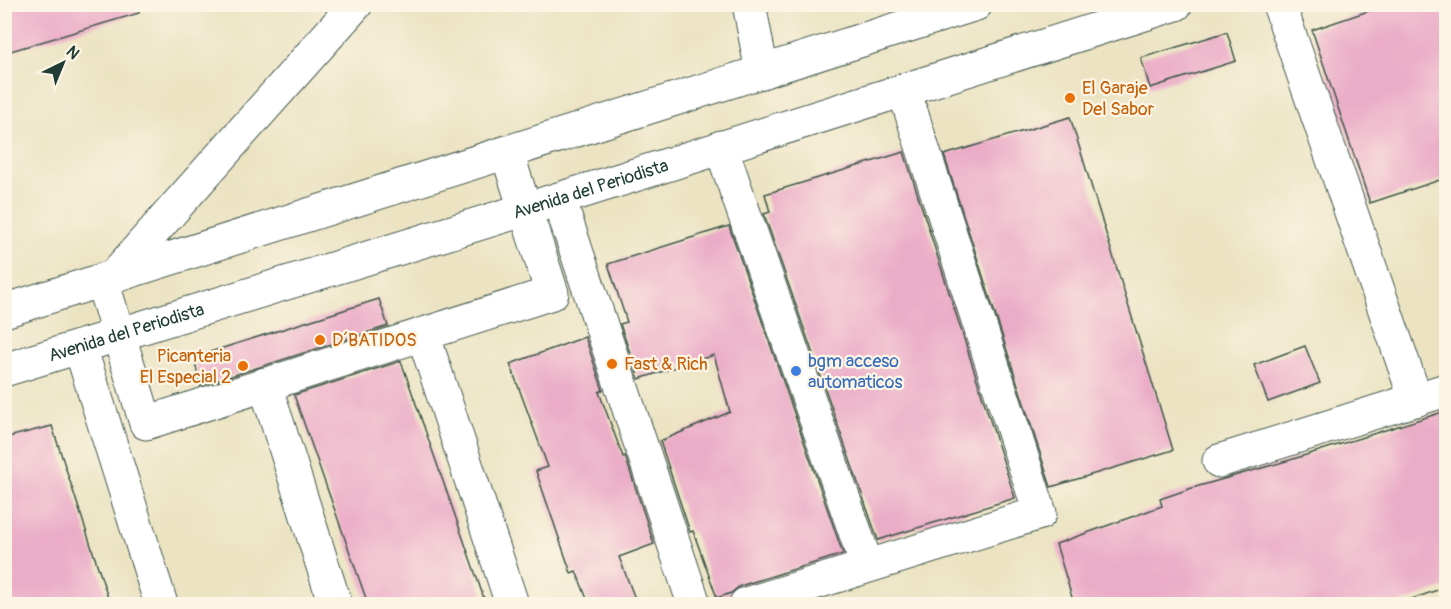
<svg xmlns="http://www.w3.org/2000/svg" width="1451" height="609" viewBox="0 0 1451 609" font-family="Pangolin,sans-serif">
<style>
.building{fill:#ebacc7}
.lines{fill:none;stroke-linecap:round;stroke-linejoin:round}
.minor-casing{stroke:#3e5649;stroke-width:35}
.minor{stroke:#fff;stroke-width:33}
.food-dot{fill:#e8710a;stroke:#fcf5e5;stroke-width:2}
.shop-dot{fill:#3f7fe0;stroke:#fcf5e5;stroke-width:2}
.labels{text-anchor:middle;stroke-width:4.5;stroke-linejoin:round;paint-order:stroke}
.food-label{font-size:18px;fill:#c56008;stroke:#fcf5e5;text-anchor:start}
.street-label{font-size:18px;fill:#1f3d34;stroke:#fcf5e5}
.shop-label{font-size:18px;fill:#366cbe;stroke:#fcf5e5;text-anchor:start}
</style>
<rect width="100%" height="100%" fill="#fcf5e5"/>
<filter id="ink" filterUnits="userSpaceOnUse"><feTurbulence type="fractalNoise" baseFrequency=".0167" numOctaves="2"/><feDisplacementMap in="SourceGraphic" scale="12" xChannelSelector="R" yChannelSelector="G"/><feConvolveMatrix kernelMatrix="1 2 1 2 8 2 1 2 1" color-interpolation-filters="sRGB"/></filter>
<filter id="wash" filterUnits="userSpaceOnUse"><feTurbulence type="fractalNoise" baseFrequency=".008" numOctaves="4" result="noise"/><feDisplacementMap in="SourceGraphic" scale="24" xChannelSelector="R" yChannelSelector="G"/><feGaussianBlur stdDeviation="1.35" result="paint"/><feColorMatrix in="noise" values="0 0 0 0 0 0 0 0 0 0 0 0 0 0 0 0 0 1.4 0 .05"/><feComposite in="paint" operator="in"/></filter>
<g filter="url(#wash)">
<rect width="100%" height="100%" fill="#ebe3c2"/>
<g id="blocks">
<g class="building">
<path d="M4,4h134l1,9 -135,40z"/>
<path d="M1389,4h52l5,16v158l-76,25 -58,-173z"/>
<path d="M1227,32l9,29 -86,27 -9,-30z"/>
<path d="M1070,117l103,333 -122,37 -107,-332z"/>
<path d="M904,152l111,346 -137,42 -114,-326 6,-2 -5,-18z"/>
<path d="M729,226l114,328 -103,32 -9,7 -14,5 -24,-67 -3,1 -30,-91 70,-29 -16,-57 -75,24 -19,-55 7,-2 -19,-58z"/>
<path d="M379,299l9,27 -188,60 -6,-29z"/>
<path d="M585,337l18,53 -4,2 24,65 2,-1 29,88 -35,13 18,47h-48l-13,-33 -5,2 -35,-102 12,-4 -38,-103z"/>
<path d="M1305,346l15,37 -52,19 -14,-37z"/>
<path d="M401,361l85,243h-118l-74,-209z"/>
<path d="M1446,411v176l-48,17h-324l-18,-60 106,-38 -2,-7 32,-11 98,-28z"/>
<path d="M52,426l58,178h-106v-166z"/>
</g>
</g>
</g>
<g filter="url(#ink)">
<use href="#blocks" fill-opacity="0" stroke="#3e5649" stroke-width="1.5"/>
<g class="lines">
<g class="minor-casing">
<g id="minor">
<path d="M749,4l13,68"/>
<path d="M1279,4l137,396"/>
<path d="M721,147l146,419"/>
<path d="M559,199l135,405"/>
<path d="M114,276l242,-272"/>
<path d="M102,281l44,142 406,-130 -45,-140"/>
<path d="M4,311l972,-307"/>
<path d="M423,334l89,270"/>
<path d="M80,347l81,257"/>
<path id="s1" d="M4,370l555,-171 617,-195"/>
<path d="M265,384l70,220"/>
<path d="M1219,461l227,-71"/>
<path d="M746,604l294,-91 -136,-423"/>
</g>
</g>
<use href="#minor" class="minor"/>
</g>
</g>
<g class="food-dot">
<circle cx="1070" cy="98" r="6"/>
<circle cx="320" cy="340" r="6"/>
<circle cx="612" cy="364" r="6"/>
<circle cx="243" cy="366" r="6"/>
</g>
<circle class="shop-dot" cx="796" cy="371" r="6"/>
<g class="labels">
<g class="food-label">
<text x="1082" y="94">El Garaje<tspan x="1082" dy="21">Del Sabor</tspan></text>
<text x="332" y="346">D´BATIDOS</text>
<text x="231" y="362" text-anchor="end">Picanteria<tspan x="231" dy="21">El Especial 2</tspan></text>
<text x="624" y="370">Fast &amp; Rich</text>
</g>
<g class="street-label">
<text dy="6" stroke="none"><textPath href="#s1" startOffset="614">Avenida del Periodista</textPath></text>
<text dy="6" stroke="none"><textPath href="#s1" startOffset="128">Avenida del Periodista</textPath></text>
</g>
<g class="shop-label">
<text x="808" y="367">bgm acceso<tspan x="808" dy="21">automaticos</tspan></text>
</g>
</g>
<rect width="1451" height="609" fill="none" stroke="#fcf5e5" stroke-width="24"/>
<g transform="translate(63 63) rotate(43)" stroke="#fcf5e5" stroke-width="4.5" paint-order="stroke">
<path d="M0-4.5L10 22L0 15L-10 22Z" fill="#1f3d34"/>
<text y="-9" font-size="16" font-weight="bold" text-anchor="middle" fill="#1f3d34">N</text>
</g>
</svg>
